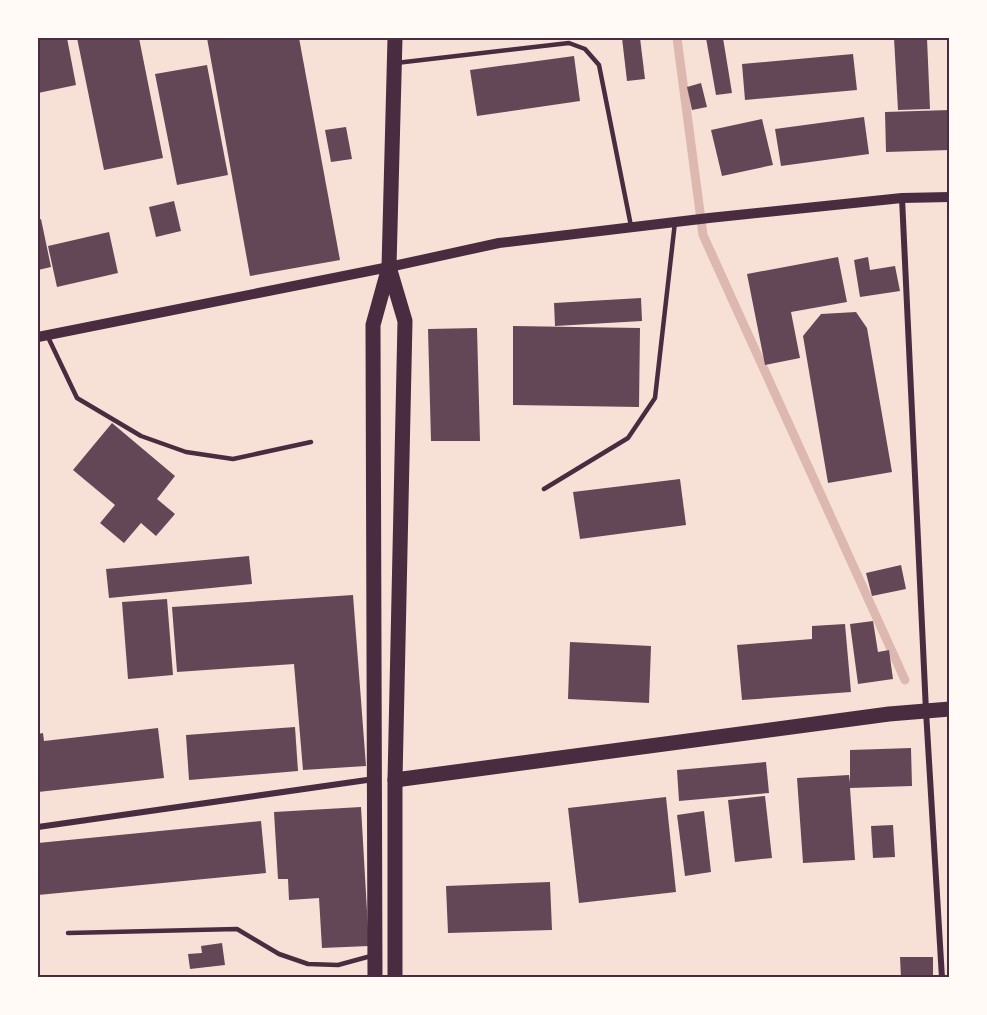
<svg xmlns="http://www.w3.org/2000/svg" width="987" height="1015" viewBox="0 0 987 1015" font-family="'PT Sans Narrow',sans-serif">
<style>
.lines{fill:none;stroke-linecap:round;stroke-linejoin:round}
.stream{stroke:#dcb8b0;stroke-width:9}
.building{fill:#644757}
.service{stroke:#4a2c40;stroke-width:4.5}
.minor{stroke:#4a2c40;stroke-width:6}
.tertiary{stroke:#4a2c40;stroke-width:10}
.primary{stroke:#4a2c40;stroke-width:15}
.neatline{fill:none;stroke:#4a2c40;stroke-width:2}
</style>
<rect width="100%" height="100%" fill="#f7e1d7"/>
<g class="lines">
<path class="stream" d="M677,38l26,197 202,445"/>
</g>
<g class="building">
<path d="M38,38h29l9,47 -38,8z"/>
<path d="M77,38h62l24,120 -59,12z"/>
<path d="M207,38h92l41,222 -90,16z"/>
<path d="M622,38h18l5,41 -18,2z"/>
<path d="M706,38h17l9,55 -16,2z"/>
<path d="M894,38h33l3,71 -32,1z"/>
<path d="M853,54l4,36 -112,10 -3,-36z"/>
<path d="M574,56l6,45 -103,15 -7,-46z"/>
<path d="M207,65l21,110 -51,10 -22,-111z"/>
<path d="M701,83l6,24 -15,3 -5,-23z"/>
<path d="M950,110v40l-64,2 -1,-40z"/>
<path d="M864,117l5,37 -88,12 -6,-37z"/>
<path d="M762,119l11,46 -51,11 -11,-46z"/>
<path d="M346,127l6,32 -21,3 -6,-32z"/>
<path d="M174,201l7,30 -25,6 -7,-30z"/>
<path d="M41,219l10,48 -13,3v-50z"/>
<path d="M109,232l9,41 -61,14 -9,-41z"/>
<path d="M838,257l9,45 -56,10 9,46 -35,7 -18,-91z"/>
<path d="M868,257l2,13 25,-4 5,25 -40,6 -6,-37z"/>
<path d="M641,298l1,23 -87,5 -1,-23z"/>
<path d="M856,312l11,16 25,144 -64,11 -25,-147 18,-22z"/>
<path d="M513,326l127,2 -1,79 -126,-2z"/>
<path d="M477,328l3,113h-49l-3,-112z"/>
<path d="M112,423l63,53 -18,23 18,15 -19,22 -15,-13 -17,20 -24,-20 15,-18 -42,-35z"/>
<path d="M680,479l6,46 -106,14 -7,-47z"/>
<path d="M249,556l3,28 -143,14 -3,-29z"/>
<path d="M901,565l5,24 -34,7 -6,-23z"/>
<path d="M353,595l13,171 -63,4 -9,-106 -117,8 -5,-65z"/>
<path d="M167,599l6,76 -45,4 -6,-77z"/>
<path d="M873,621l5,31 11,-2 4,29 -35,5 -8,-60z"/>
<path d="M845,624l6,68 -109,8 -5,-55 75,-6v-13z"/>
<path d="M570,642l81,4 -2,57 -81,-4z"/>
<path d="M295,727l3,44 -109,9 -3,-45z"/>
<path d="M158,728l6,50 -126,14v-58l5,-1 1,8z"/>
<path d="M911,748l1,38 -62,2 5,72 -52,3 -6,-85 52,-3 1,8v-33z"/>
<path d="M766,762l3,31 -90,8 -2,-31z"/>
<path d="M765,796l7,62 -37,4 -7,-62z"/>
<path d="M666,797l10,95 -97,11 -11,-95z"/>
<path d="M361,807l8,139 -47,2 -3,-50 -30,2 -1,-21h-10l-4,-67z"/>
<path d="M704,811l7,61 -26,4 -8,-61z"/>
<path d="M261,821l5,52 -228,22v-52z"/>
<path d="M893,825l2,32 -22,1 -2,-32z"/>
<path d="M550,882l2,48 -104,3 -2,-47z"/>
<path d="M222,943l3,22 -35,4 -2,-15 14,-1 -1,-7z"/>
<path d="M900,957h33v21h-32z"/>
</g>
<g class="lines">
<g class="service">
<path d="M396,63l173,-20 16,6 14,16 32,161"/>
<path d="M47,335l30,63 64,38 45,16 47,7 78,-17"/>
<path d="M544,489l84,-51 27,-40 20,-176"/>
<path d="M68,933l169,-4 42,25 29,10 30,1 33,-9"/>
</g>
<g class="minor">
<path d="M902,198l24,513 16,267"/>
<path d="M38,827l336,-48"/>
</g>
<path class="tertiary" d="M38,337l351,-70 110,-24 210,-25 193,-20 48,-1"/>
<g class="primary">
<path d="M389,267l16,54 -10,459v198"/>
<path d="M395,780l494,-66 61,-5"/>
<path d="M375,978l-2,-653 16,-58 6,-229"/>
</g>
</g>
<rect width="987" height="1015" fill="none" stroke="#fffaf5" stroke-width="78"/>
<rect x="39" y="39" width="909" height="937" class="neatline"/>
</svg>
